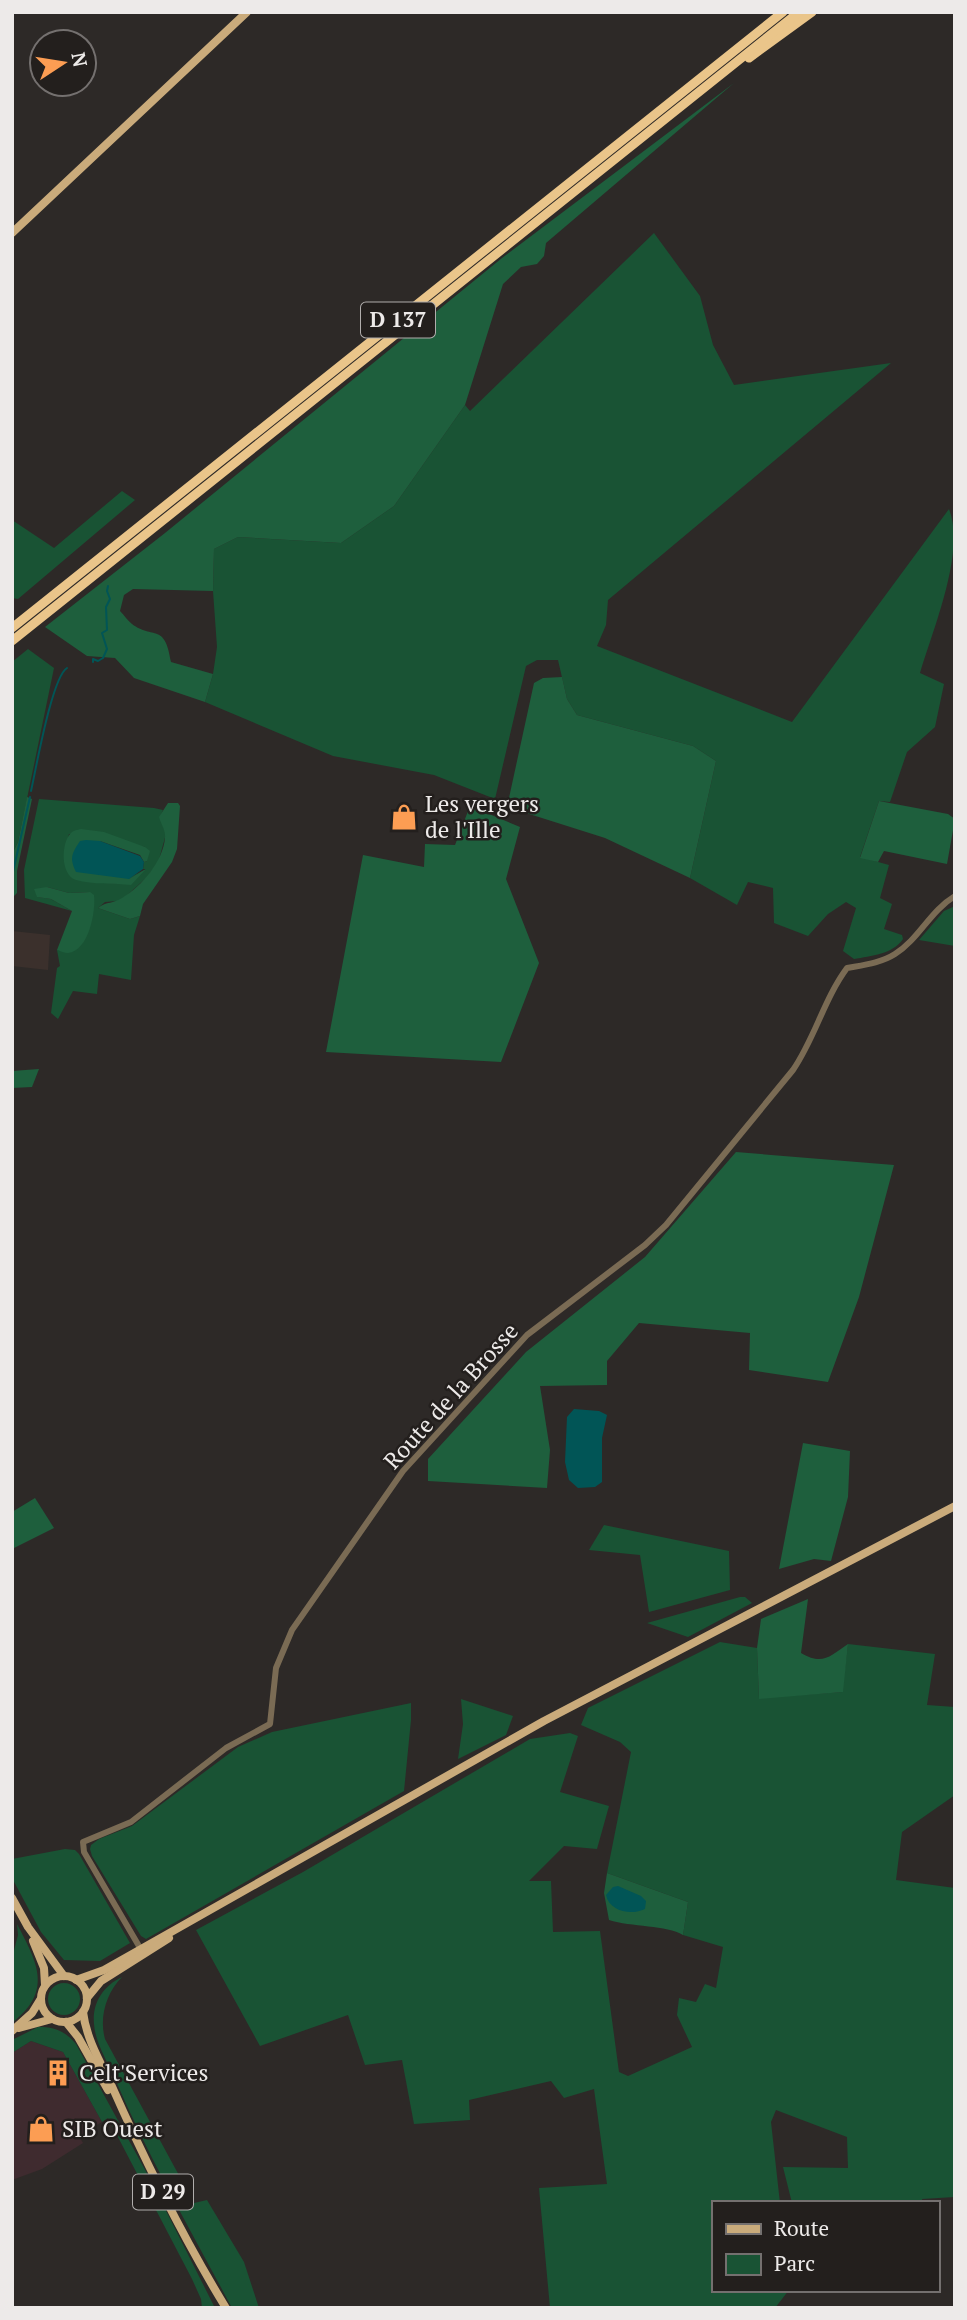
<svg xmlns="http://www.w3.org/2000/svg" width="967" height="2320" viewBox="0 0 967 2320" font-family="'PT Serif',serif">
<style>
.commercial{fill:#3f2b2f}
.built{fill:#3b302c}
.green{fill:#195334;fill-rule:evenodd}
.forest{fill:#1e5f3d}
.water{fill:#015556}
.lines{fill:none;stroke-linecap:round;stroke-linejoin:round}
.stream{stroke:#015556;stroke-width:2}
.minor{stroke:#7a6b54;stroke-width:6}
.major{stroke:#caab7b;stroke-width:8}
.highway{stroke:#eac58a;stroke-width:9}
.labels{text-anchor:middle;stroke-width:5;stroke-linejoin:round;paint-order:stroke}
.shield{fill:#231f1d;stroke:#b0adac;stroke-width:2}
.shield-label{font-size:21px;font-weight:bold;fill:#edeae9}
.poi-label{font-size:23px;fill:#edeae9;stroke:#231f1d;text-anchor:start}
.street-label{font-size:23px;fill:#edeae9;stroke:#231f1d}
</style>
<rect width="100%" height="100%" fill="#2d2927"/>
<path class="commercial" d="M31,2041l32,11 39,70 -23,14 4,7 -41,26 -30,11v-127z"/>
<path class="built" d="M12,931l38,4 -2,35 -36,-4z"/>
<g class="green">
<path d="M654,233l46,63 13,49 21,40 157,-22 -283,237 -2,25 -9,21 195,76 157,-213c17,42 -16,120 -29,164l24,11 -9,43 -28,25 -17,50 -11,-1 -19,56 29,8 -9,33 12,6 -8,25 18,6 1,4c-10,15 -32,17 -49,20l-11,-8 13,-43 -10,-6 -18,12 -20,22 -34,-13 -1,-35 -25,-6 -11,23 -47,-27 26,-117 -23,-15 -116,-31 -10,-16 -9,-39h-21l-11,6 -31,133 -61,-24 -101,-19 -128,-54 8,-28 4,-27 -4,-56 1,-42 24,-12 103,6 53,-37 71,-101 5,6z"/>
<path d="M122,491l13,9 -117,99 -6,-1v-78l42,28z"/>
<path d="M28,649l26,19 -36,174 -6,12v-192z"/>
<path d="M39,799l115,9 9,2 -3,7 6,17 -8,29 -12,15 -21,19 -7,4 -13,1 -7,6 32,11 10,-3 -6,19 -3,45 -32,-6 -2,20 -24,-3 -15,28 -7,-6 6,-45 3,-2 -3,-16c36,9 33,-35 33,-58l-21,1 -22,-6 -9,10 13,2 21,12 -47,-13 -1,-28zM69,834l76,13 2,14 -3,1 -1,7h3l-28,15 -28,-3 -25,-30z"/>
<path d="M955,906v40l-36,-6 25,-29z"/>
<path d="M604,1525l125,26 1,39 -81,22 -9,-57 -51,-5z"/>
<path d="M740,1597h5l7,6 -64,34 -41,-14z"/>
<path d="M720,1642l37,6 2,50 83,-6 6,-48 87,10 -8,51 28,2v88l-53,37 -6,48 59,8v309l-33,2 1,4h-131l-9,-36 65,1 -1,-31 -71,-27 -5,12 9,81h-67v87h76l-14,18h-225l-11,-120 68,-4 -13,-95 -30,9 -13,-17 -82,19 1,20 -56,4 -12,-64 -37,5 -17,-50 -88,31 -64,-116 107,-58 227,-133 40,-6 8,3 -18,56 49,14 -12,43 -33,-3 -35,35h22l2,51 47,-1 19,141 9,4 64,-29 -15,-32 2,-17 17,4 9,-18 11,4 7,-41 -40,-12 5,-33 -81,-29 24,-121 -11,-10 -39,-17 7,-17z"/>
<path d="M461,1699l52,17 -7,19 -48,24 5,-35z"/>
<path d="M411,1703v17l-7,71 -258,148 -5,-3 -49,-80 -2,-7 1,-4 8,-6 33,-13 106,-79 34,-15z"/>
<path d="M65,1849l10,1 4,4 51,89 -30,18 -36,-1 -23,-28 -29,-54v-19z"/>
<path d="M17,1924c21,40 36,67 -5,99v-65l6,-23z"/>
<path d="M122,1977c-16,16 -23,41 -17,62l89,164 13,-3 37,62 15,46h-27c-40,-75 -83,-150 -117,-229 -7,-16 -20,-37 -21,-55 -2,-21 9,-38 28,-47z"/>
<circle cx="64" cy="1999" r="16"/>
<path d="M38,2027c17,0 27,4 38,17l73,133 66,131h-13l-1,-9 -9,-20 -84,-161 -6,4 -39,-70 -32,-11 -19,12v-13z"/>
</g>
<g class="forest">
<path d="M734,83l-188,160 -2,13 -7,8 -16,3 -18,17 -38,121 -71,101 -53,37 -103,-6 -24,12 -1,42 -80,-2 -9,6 -4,16c4,4 8,10 12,13 21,16 33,-2 39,38l42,12 -8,28 -71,-24 -19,-20 -28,-2 -42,-29 120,-94 337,-275z"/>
<path d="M562,677l5,22 10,16 116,31 23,15 -26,117 -85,-40 -98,-31 27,-124 9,-5z"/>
<path d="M27,797l5,2 -15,72v22l-5,5v-44l6,-12z"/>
<path d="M879,801l69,13 7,5 -8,45 -63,-13 -6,11 -18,-4z"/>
<path d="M168,803h10l2,3 -3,43 -5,13 -29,42 -3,12 -10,3 -32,-11c9,-7 15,-4 24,-10 20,-12 41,-37 43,-60 1,-7 -4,-14 -6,-21z"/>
<path d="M470,806l50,21 -14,52 33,84 -38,99 -175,-10 37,-197 61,12 1,-23 30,1z"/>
<path d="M81,829l23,3 41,15 5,4 -3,10 -3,1 -4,-7 -40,-14 29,38 17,-10 -15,16c-17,-2 -38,0 -55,-5 -16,-5 -15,-38 -5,-47 3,-3 6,-3 10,-4z"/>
<path d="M47,887l22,6 21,-1 4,3c2,16 -5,56 -26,58 -4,0 -7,-2 -11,-3l15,-39 -21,-12 -14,-2 -3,-8z"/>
<path d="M39,1069l-7,18 -20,1v-17z"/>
<path d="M736,1152l158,13 -35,132 -31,85 -79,-12 1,-37 -111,-10 -32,38v24l-67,1 10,64 -3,38 -119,-7v-22l98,-107 119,-95z"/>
<path d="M803,1443l47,8 -2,46 -17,64 -17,-2 -35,10z"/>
<path d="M35,1498l19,30 -42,21v-37z"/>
<path d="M808,1599l-7,54c22,13 29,3 47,-9l-5,48 -84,7 -2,-51 4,-29z"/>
<path d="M607,1873l81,29 -5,33c-16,-10 -52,-8 -74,-15l-5,-27z"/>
</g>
<g class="water">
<path d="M86,840l14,1 40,15 4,6 -1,7 -14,10 -53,-7c-7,-14 -4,-19 4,-31z"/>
<path d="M574,1409l25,2 8,4 -5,23v44l-7,5 -17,1 -9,-8 -4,-18 2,-45z"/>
<path d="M618,1886l23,10 5,5 -1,8c-14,7 -36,2 -39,-14l7,-8z"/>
</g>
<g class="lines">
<g class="stream">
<path d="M93,662v-3l5,2 5,-3 4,-9 -5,-16 5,-3 -1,-23 4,-8 -3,-8 1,-5"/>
<path d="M31,791c5,-22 21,-114 36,-123"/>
<path d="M12,876l18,-79"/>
</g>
<path class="minor" d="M143,1953l-59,-101 -1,-10 48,-20 95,-74 44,-24 6,-56 16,-38 111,-159 124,-136 118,-90 21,-20 127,-155c22,-32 31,-71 54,-102 16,-3 34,-5 48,-14 24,-15 35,-43 60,-58"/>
<g class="major">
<path d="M12,233l235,-221"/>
<path d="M12,1898l16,29 36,49"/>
<path d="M33,1941l11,27 1,17"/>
<circle cx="64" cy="1999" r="23"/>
<path d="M76,1980l28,-10 440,-249 411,-215"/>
<path d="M87,1998l14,-17 68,-43"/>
<path d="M83,2012c3,25 16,48 27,70 34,77 72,154 116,226"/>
<path d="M66,2022l12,15 30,53"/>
<path d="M19,2028l33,-9"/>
<path d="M12,2031l20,-18 8,-13"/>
</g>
<g class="highway">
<path d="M749,58l63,-46"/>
<path d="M12,628l771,-616"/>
<path d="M12,641l787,-629"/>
</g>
</g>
<defs>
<g id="shop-bare" transform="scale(2.1)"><path d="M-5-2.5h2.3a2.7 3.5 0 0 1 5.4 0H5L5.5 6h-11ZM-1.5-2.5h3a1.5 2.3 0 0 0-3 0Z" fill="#fc9d53" stroke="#231f1d" stroke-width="2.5" paint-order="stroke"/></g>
<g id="building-bare" transform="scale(2.1)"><path d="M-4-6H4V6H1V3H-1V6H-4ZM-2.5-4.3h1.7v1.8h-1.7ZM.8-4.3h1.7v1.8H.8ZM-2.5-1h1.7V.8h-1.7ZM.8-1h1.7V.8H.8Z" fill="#fc9d53" stroke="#231f1d" stroke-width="2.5" paint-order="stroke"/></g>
</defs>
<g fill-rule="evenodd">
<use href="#shop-bare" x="404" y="817"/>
<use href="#building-bare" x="58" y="2073"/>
<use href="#shop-bare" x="41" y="2129"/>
</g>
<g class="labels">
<g class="shield">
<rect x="361" y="302.5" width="74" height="35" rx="5"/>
<rect x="133" y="2174.5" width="60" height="35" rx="5"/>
</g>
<g class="shield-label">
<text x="398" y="327">D 137</text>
<text x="163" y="2199">D 29</text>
</g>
<g class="poi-label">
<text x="425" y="812">Les vergers<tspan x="425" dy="26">de l'Ille</tspan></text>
<text x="79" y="2081">Celt'Services</text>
<text x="62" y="2137">SIB Ouest</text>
</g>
<g class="street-label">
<text transform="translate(451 1396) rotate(-48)" y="8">Route de la Brosse</text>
</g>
</g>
<rect width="967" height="2320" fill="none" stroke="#edeae9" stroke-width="28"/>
<rect x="712" y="2201" width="228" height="91" fill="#231f1d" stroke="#74706f" stroke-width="2"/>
<rect x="726" y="2224" width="35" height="10" fill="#caab7b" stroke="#74706f" stroke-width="2"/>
<text x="774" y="2236" font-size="21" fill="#edeae9">Route</text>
<rect x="726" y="2254" width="35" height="21" fill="#195334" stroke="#74706f" stroke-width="2"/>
<text x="774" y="2271" font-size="21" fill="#edeae9">Parc</text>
<g transform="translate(63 63) rotate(78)"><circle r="33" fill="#231f1d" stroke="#74706f" stroke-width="2"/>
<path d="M0-5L12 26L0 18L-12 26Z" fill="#fc9d53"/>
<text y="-10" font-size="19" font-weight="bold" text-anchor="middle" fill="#edeae9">N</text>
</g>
</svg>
